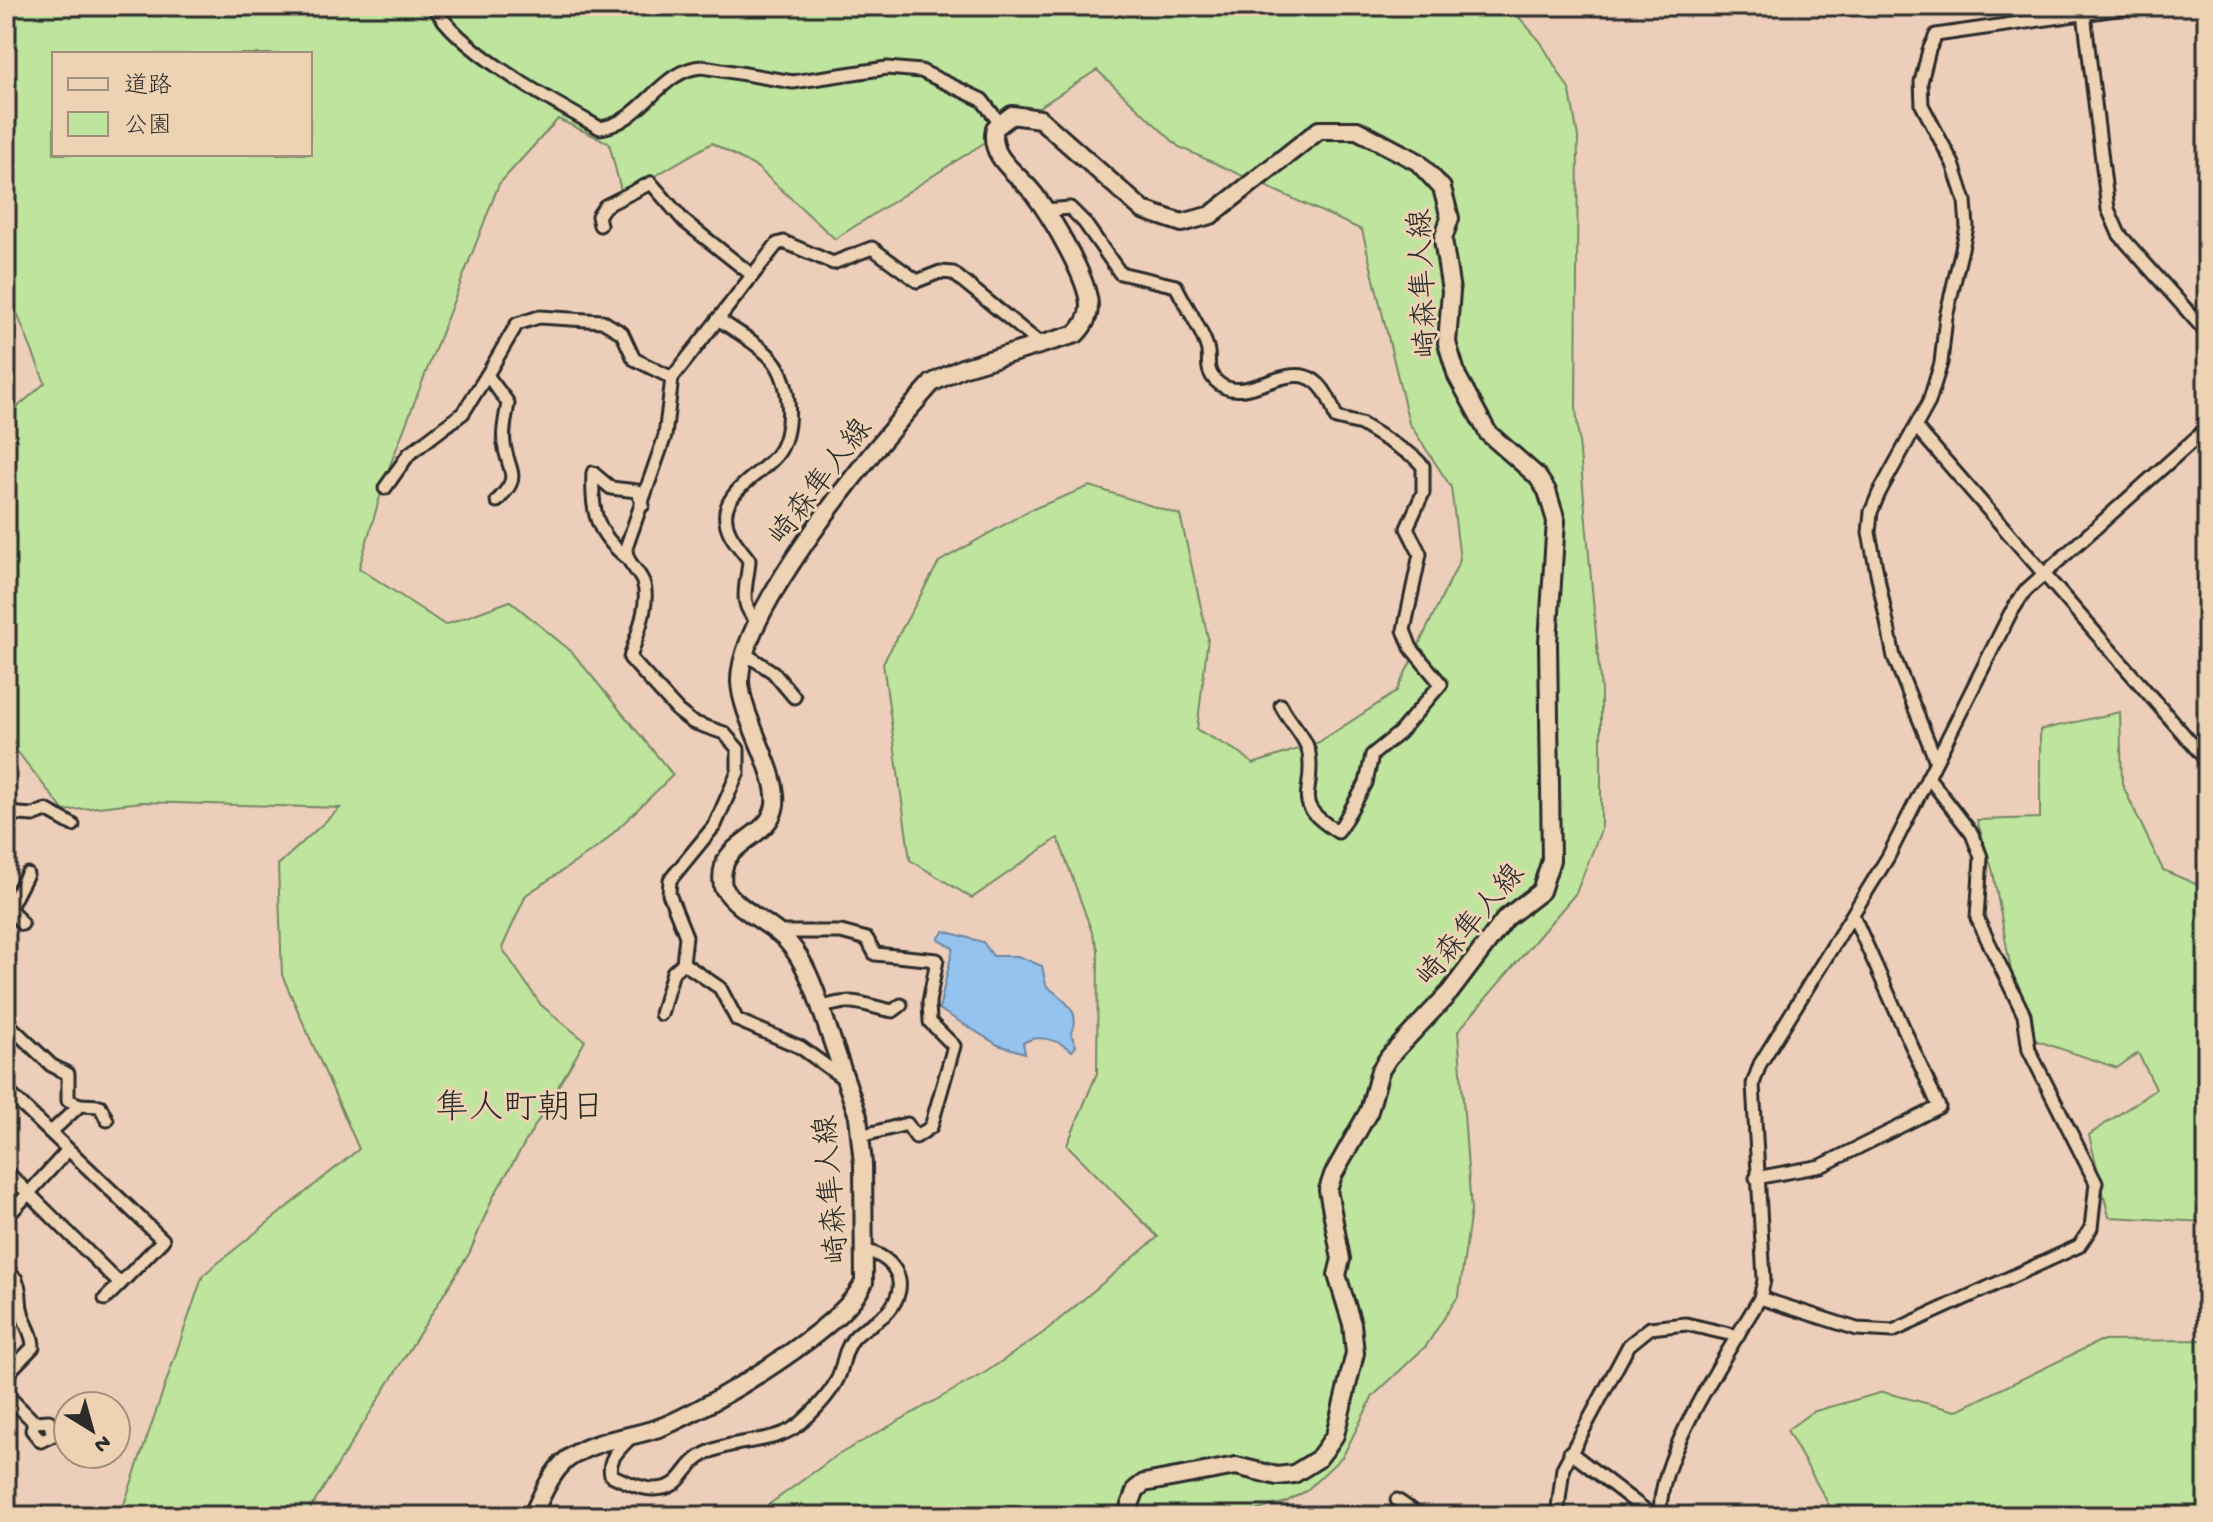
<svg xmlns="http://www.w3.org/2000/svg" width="2213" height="1522" viewBox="0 0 2213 1522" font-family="'Gochi Hand','Klee One',sans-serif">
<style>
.green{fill:#bee49e;stroke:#748864;stroke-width:2;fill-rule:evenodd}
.water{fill:#95c3ef;stroke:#6b86a1;stroke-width:2}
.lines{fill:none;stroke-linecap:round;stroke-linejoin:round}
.minor-casing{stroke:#2b2b2b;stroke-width:17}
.secondary-casing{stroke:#2b2b2b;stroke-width:22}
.minor{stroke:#edd3b4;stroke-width:11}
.secondary{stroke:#edd3b4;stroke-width:16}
.labels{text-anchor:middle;stroke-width:6;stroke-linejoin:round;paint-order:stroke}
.street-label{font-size:30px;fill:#2b2b2b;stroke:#edd3b4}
.quarter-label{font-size:34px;fill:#2b2b2b;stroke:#edd3b4}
</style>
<rect width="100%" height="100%" fill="#edceba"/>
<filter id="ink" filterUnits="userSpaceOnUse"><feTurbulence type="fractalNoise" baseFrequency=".0125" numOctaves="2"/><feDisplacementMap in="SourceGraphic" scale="16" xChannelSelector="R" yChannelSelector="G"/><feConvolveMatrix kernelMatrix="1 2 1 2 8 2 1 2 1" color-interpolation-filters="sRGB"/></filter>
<g filter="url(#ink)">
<g class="green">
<path d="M6,6h1503l31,35 30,50 8,46 -2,270 25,284v139l-25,63 -118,138 13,179 -12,85 -33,51 -53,50 -30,60 -37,35 -20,11 -49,14h-484l83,-60 150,-84 57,-39 115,-96 -91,-92 30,-72 1,-124 -40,-111 -86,60 -62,-38 -27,-197 56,-101 89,-51 62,-25 90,29 28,123 -11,92 44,23 12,11 66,-22 77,-50 64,-132 -9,-73 -42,-64 -47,-193 -183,-83 -82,-77 -262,169 -77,-71 -46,-25 -90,52 -13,-52 -51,-24 -59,65 -112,289 -28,95 86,57 65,-24 62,51 101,123 -72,70 -75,50 -24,53 39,57 44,36 -92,156 -23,55 -164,264h-186l83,-241 156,-126 -77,-174 -4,-110 62,-57 -198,-6 -78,9 -58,-74v-320l39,-34 -28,-70 -11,-14zM54,54h256v100h-256z"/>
<path d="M2120,712l2,72 41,86 44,19v333l-98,-5 -20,-82 67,-46 -18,-36 -21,15 -94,-32 -30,-164 -16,-52 63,-2v-88z"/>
<path d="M2100,1341l107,-1v176h-372l-48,-86 25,-18 71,-20 73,19z"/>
</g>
<path class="water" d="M944,931l39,11 10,14h25l24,10 4,19c15,14 38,25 25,49l5,12 -4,5c-14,-11 -34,-18 -49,-8l2,10 -27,-8 -59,-36 14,-61 -15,-9z"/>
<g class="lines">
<g class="minor-casing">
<g id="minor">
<path d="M434,6c24,45 121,97 166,122 42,-5 61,-60 103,-61l90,15 94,-14 34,3 61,29 17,22"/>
<path d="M2084,13l24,196 11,25 88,99"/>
<path d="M1045,210l25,-2 14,14 36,51 56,13c9,19 24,40 31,61 4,13 -3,22 9,34 35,35 94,-54 120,37l25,6 52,32 10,10v27l-16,35 13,26 -16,76 7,18 30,36 -42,49 -27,22 -6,28 -28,49c-50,-31 -22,-36 -29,-79 -3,-17 -21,-32 -28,-48"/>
<path d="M600,225l-2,-9 7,-10 46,-23 33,38 68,54"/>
<path d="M718,319c17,12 40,24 54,40 20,22 23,77 3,98 -14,16 -45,32 -49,54 -3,20 12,34 23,49 -1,24 -13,45 10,62"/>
<path d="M1916,427l291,334"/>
<path d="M593,473c-2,38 3,60 33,84"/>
<path d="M593,473l18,15 26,3 6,14"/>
<path d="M385,488l24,-34 54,-41 24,-38"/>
<path d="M497,501c23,-24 14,-25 8,-52 -4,-14 1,-32 3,-46l-21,-28 30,-51 22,-7 63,4 20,12 12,26 38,19"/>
<path d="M744,653l29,19 21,25"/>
<path d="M1936,761l-42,-104 -25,-124 2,-21 8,-19 50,-91 12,-39 5,-46 21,-90 -2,-26 -12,-37 -31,-59 -1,-23 8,-32 7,-15 202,-29"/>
<path d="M6,813l27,2 13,-5 27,15"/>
<path d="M6,903l16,21"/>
<path d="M10,907l17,-33"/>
<path d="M777,932h64l26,7 8,15 62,6 -8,42 1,20 24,24 -23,81 -15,10 -9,-13 -47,12"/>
<path d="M820,1008c38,-12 39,-3 73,3l8,-6"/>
<path d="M661,1014l12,-42 10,-9"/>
<path d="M6,1022l45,43 17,9v26l12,5 -29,27"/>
<path d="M843,1078l-43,-31 -63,-27 -17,-32 -37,-25 3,-27 -17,-42 1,-14 45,-55 23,-53v-23l-14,-16 -32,-11 -14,-11 -48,-53c6,-21 21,-55 13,-76 -6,-14 -17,-19 -17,-34l39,-112 7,-58 105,-134 7,-2 49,21 39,-15 45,33 23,-9 13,1 90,73"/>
<path d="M6,1090l157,150 -43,44 -114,-113"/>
<path d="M80,1105l20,1 7,14"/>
<path d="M1756,1178l65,-12 118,-59 -86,-192"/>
<path d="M6,1218l62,-68"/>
<path d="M6,1267c22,27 9,24 17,49 4,12 10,18 10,31l-27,28"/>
<path d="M6,1289l10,-10"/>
<path d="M1760,1298l97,31 36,2 186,-85 12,-18 5,-45 -67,-133 -5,-35 -47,-97 4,-61 -9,-23 -44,-57"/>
<path d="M105,1299l15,-15"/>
<path d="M6,1394l28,28 -2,8 9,11 12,-6 -4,-14 -15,1"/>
<path d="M632,1436c-11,12 -25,22 -21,39 13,6 27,13 41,14 31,1 29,-20 48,-32 32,-21 76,-10 103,-36 12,-11 28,-28 35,-43 6,-14 5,-26 15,-39 10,-13 29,-18 38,-31 20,-29 1,-51 -27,-58"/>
<path d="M1570,1452l83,64"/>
<path d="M1397,1500l23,16"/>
<path d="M1557,1516l6,-48 66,-123 21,-17 36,-4 52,12"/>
<path d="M1661,1516c-8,-53 71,-170 99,-218l4,-18 -11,-196 7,-20 128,-207 122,-243 15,-23 182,-163"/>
</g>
</g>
<g class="secondary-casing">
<path id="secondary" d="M532,1516c10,-20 20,-48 40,-60 27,-18 62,-18 92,-30 48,-20 180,-98 200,-144l-1,-118 -5,-48 -43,-125c-8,-21 -19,-45 -38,-59 -19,-15 -40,-24 -54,-45 -8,-48 46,-45 52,-82 4,-33 -33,-85 -35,-123 -2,-72 142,-243 192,-299l30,-15 114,-34c8,-8 13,-16 13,-28 0,-26 -38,-90 -55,-112 -16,-21 -46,-36 -39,-66l17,-13 28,4 103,91 39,13 29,-8 108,-85h38l61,32 24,26 8,30 -7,21 8,52 -4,52 10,33 31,57 49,43 10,15 9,30 -8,121 3,218 -10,31 -35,27 -56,74 -61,65 -9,14 -11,40 -36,64 -5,15 13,69 -4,16 15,49 3,29 -20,82 -8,12 -9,12 -24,15 -17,2 -41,-10 -92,17 -8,6 -10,27"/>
</g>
<use href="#minor" class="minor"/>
<use href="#secondary" class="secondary"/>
</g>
</g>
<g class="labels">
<g class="street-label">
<text transform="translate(1422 284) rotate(-93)" y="10">崎森隼人線</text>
<text transform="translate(819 481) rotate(-53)" y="10">崎森隼人線</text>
<text transform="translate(1469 924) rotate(-50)" y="10">崎森隼人線</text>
<text transform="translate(830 1190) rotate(-95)" y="10">崎森隼人線</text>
</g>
<g class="quarter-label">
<text x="520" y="1117">隼人町朝日</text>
</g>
</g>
<rect width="2213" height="1522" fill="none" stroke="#edd3b4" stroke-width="32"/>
<rect x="16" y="16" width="2181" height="1490" fill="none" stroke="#2b2b2b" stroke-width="3" filter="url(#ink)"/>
<rect x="52" y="52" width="260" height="104" fill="#edd3b4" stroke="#9f907d" stroke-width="2"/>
<rect x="68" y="78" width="40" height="12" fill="#edd3b4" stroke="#9f907d" stroke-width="2"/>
<text x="124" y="92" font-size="24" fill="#2b2b2b">道路</text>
<rect x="68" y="112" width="40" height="24" fill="#bee49e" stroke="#9f907d" stroke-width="2"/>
<text x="124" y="132" font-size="24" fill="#2b2b2b">公園</text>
<g transform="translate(92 1430) rotate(143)"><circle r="38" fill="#edd3b4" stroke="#9f907d" stroke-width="2"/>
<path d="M0-6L14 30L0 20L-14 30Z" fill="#2b2b2b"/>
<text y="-12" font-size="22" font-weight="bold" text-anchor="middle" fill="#2b2b2b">N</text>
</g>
</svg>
